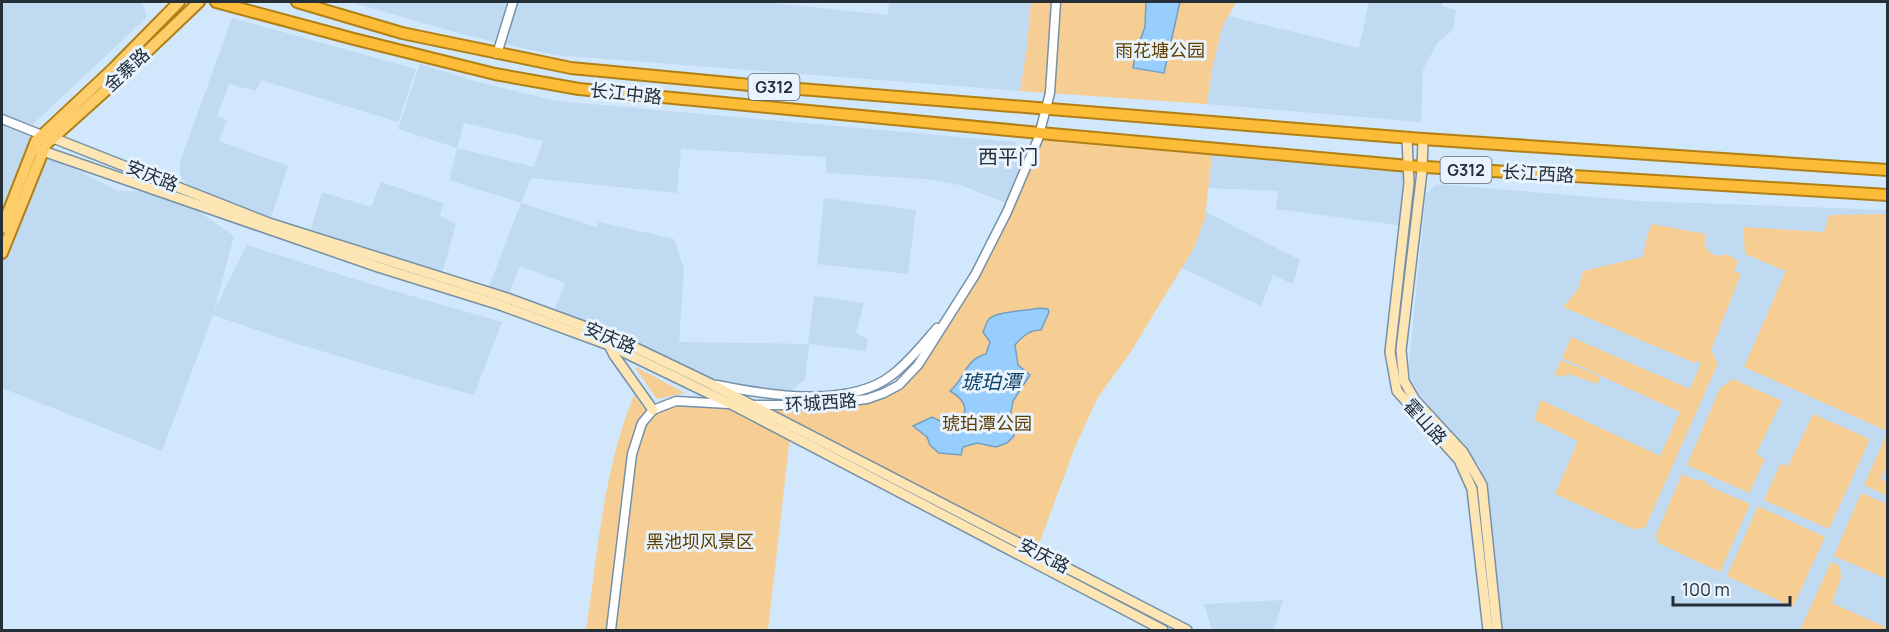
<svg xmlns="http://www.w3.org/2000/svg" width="1889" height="632" viewBox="0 0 1889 632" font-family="Manrope,'Noto Sans SC',sans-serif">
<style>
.built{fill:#bfdaf1;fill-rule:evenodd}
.green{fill:#f6cd93}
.water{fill:#97cefd;stroke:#749ec2;stroke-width:1.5}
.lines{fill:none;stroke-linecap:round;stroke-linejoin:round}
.tertiary-casing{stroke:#7690a7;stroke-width:11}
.secondary-casing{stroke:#7690a7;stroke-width:12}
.primary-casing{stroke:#b08017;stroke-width:14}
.trunk-casing{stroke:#b08017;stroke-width:14}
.tertiary{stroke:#fff;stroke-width:8}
.secondary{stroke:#fee6b4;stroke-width:9}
.primary{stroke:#fdcd69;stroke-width:10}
.trunk{stroke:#fcbc37;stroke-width:10}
.labels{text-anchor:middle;stroke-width:6;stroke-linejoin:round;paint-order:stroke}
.shield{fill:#e8f3fd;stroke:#5f6a73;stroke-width:1.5}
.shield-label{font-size:16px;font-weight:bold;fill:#242f38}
.park-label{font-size:18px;fill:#603f00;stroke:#e8f3fd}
.street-label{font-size:18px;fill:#242f38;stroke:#e8f3fd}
.neighbourhood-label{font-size:20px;fill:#242f38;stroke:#e8f3fd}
.water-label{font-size:20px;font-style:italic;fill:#0d4267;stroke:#e8f3fd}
</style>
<rect width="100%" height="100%" fill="#d1e7fb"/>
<g class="built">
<path d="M2,2h140l5,15 -115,108 -30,-10z"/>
<path d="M351,2h412l125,13 1,-13h142l-4,45 -7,44 -464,-36 -91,-20z"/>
<path d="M1369,2h73v4l14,4 -3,20 -15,12 -15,27 -2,53 -214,-18 5,-34 10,-43 6,-11 131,32z"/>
<path d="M232,18l184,51 -18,53 -137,-42 -5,11 -27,-7 -12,32 10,4 -8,21 69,25 -17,52 -75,-27 -7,-5 -7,-7 -2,-6v-11z"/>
<path d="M420,64l54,17 83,20 459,41 6,20 -16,41 -46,-18 -36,-6 -98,-6v-16l-145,-8 -4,44 -146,-15 -10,25 75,24 3,-5 75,17 10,30 -5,73 129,2 6,-48 50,7 -8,30 12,6 -2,12 -57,-7 -4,36 -19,14 -75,-10 -158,-70 12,-31 -45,-17 -13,32 -20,-6 34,-89 -72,-23 8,-32 -59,-19zM464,123l79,18 -9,26 -77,-19z"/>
<path d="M2,119l40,16 -40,93z"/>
<path d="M42,151l75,40h38l23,6 56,39 -20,75 33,-66 123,39 132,38 -28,73 -62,-17 -114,-34 -85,-29 -51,136 -160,-63v-135z"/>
<path d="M1212,154l197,16 -5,56 -128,-17 2,-18 -70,-3z"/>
<path d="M381,182l62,21 -3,13 16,8 -15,53 -132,-41 13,-44 49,15z"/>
<path d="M1437,184l202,17 248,9v420h-385l-16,-146 -7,-19 -58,-68 -10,-17 -2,-16 17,-170z"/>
<path d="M824,198l92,12 -8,64 -91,-10z"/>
<path d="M1206,212l94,48 -7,24 -20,-9 -12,31 -79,-38 12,-20z"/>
<path d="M1283,600l-9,30h-62l-8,-26z"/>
</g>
<g class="green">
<path d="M1031,2h205l-14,25 -10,43 -5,34 -187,-13 7,-44z"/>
<path d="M1038,139l174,15 -7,64 -11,30 -64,105 -32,44 -23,50 -39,105 -285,-147 116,-6 39,-20 69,-104z"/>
<path d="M1887,214h1l-1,217 -143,-64 42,-96 -41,-17 -2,-27 81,5 5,-17z"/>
<path d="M1652,224l54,10c-6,15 7,26 21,20l11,7 -4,10 7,3 -30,76 7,13 -73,165 -12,1 -78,-35 23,-53 -44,-21 7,-20 119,56 20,-44 -118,-54 9,-21 119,52 11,-26 -5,-2 -1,2 -132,-56 15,-18 5,-18 60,-14 4,-21z"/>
<path d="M1561,360l40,17 -4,7 -28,-10 -7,3 -8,-3z"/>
<path d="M634,366l51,27 -28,6z"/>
<path d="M1733,379l49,22 -26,53 9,5 -16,34 -62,-28 33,-77z"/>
<path d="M634,395l15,20 15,-10 67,-1 59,32 -22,194h-182c12,-79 17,-159 48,-235z"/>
<path d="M1813,414l55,24 1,3 -40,88 -65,-29 16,-36 8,2z"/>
<path d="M1887,433v32l-6,14 6,4v13l-23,-11z"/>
<path d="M1682,474l13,6h8l8,7 39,17 -30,68 -62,-29 -2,-8z"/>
<path d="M1861,493l26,11v75l-53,-23z"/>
<path d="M1758,506l67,31 -32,70 -66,-31z"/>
<path d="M1831,562l9,4 1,12 -9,25 55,25v2h-87z"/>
</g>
<g class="water">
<path d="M1146,2h34l-16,71 -31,-5 3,-17 9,-24z"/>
<path d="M1040,308l8,1 1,3 -8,18c-12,0 -19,7 -26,15l3,20 12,10 -17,26 -3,16 5,10 -1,9 -7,7 -11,4 -19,-4 -14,4 -2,8 -22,-2 -9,-8 -3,-8 -14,-11 19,-9 20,10c18,-13 17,-25 -2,-36 16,-13 14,-31 36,-37l4,-12 -7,-10c2,-3 3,-10 6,-13 7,-8 39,-8 51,-11z"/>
</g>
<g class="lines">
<g class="tertiary-casing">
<g id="tertiary">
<path d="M497,54l16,-52"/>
<path d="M2,119l40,16"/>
<path d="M717,385c49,10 132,24 175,-10 17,-13 31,-31 45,-47"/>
<path d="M750,405h66l51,-6 17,-6 15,-8 19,-20 57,-90 32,-63 31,-73 12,-46 6,-91"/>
<path d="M611,630l21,-176 10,-31 11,-13 23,-9 53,3"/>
</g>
</g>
<g class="secondary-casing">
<g id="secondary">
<path d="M48,136l221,87 238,75 106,39 98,47 476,246"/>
<path d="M1407,138l2,45 -19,169 7,39 62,69 13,29 16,141"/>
<path d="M1423,139l-1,32 -21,179 3,31 11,19 48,52 19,33 15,145"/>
<path d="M37,149l341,118 122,38 109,40 122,59 432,226"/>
<path d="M609,345l5,10 39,55"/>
</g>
</g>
<g class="primary-casing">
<g id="primary">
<path d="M2,228l34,-87 78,-73 65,-66"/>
<path d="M2,253l44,-109 69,-62 84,-80"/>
</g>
</g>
<g class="trunk-casing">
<g id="trunk">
<path d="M216,2l138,37 141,35 84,15 461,44 369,33 479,29"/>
<path d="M297,2l105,31 169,35 179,17 673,54 465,31"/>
</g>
</g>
<use href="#tertiary" class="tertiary"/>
<use href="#secondary" class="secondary"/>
<use href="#primary" class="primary"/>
<use href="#trunk" class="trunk"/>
</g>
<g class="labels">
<g class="shield">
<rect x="748.5" y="74" width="51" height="26" rx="4.5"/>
<rect x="1440.5" y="157" width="51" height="26" rx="4.5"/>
</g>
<g class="shield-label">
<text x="774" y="93">G312</text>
<text x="1466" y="176">G312</text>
</g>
<g class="park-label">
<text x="1160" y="57">雨花塘公园</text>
<text x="987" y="430">琥珀潭公园</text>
<text x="700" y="548">黑池坝风景区</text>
</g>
<g class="street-label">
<text transform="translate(127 70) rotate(-43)" y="6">金寨路</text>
<text transform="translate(626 94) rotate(6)" y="6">长江中路</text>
<text transform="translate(1538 174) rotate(3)" y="6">长江西路</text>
<text transform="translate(152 176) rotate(22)" y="6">安庆路</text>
<text transform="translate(610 338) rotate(23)" y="6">安庆路</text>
<text transform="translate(821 403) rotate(-4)" y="6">环城西路</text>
<text transform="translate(1425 422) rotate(48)" y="6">霍山路</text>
<text transform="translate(1044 556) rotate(27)" y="6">安庆路</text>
</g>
<g class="neighbourhood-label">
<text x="1008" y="164">西平门</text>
</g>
<g class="water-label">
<text x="991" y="389">琥珀潭</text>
</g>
</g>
<rect width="1889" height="632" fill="none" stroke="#242f38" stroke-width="6"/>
<path d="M1673 596v9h117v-9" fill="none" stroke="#242f38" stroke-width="3"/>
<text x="1682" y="596" font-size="18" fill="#242f38" stroke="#e8f3fd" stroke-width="4.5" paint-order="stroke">100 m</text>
</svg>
